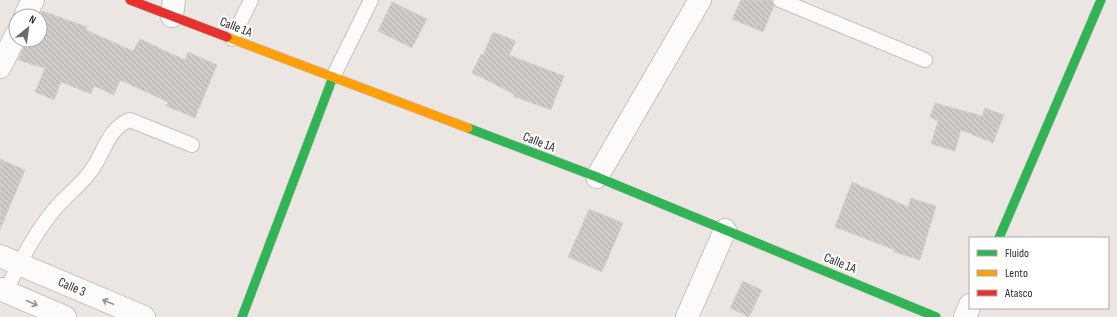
<svg xmlns="http://www.w3.org/2000/svg" width="1117" height="317" font-family="'Sofia Sans Condensed',sans-serif">
	<defs>
		<pattern id="building-back-hatch" width="6" height="6" patternUnits="userSpaceOnUse"><rect width="6" height="6" fill="#cfccc8"/><path d="M-1 5l2 2M0 0l6 6M5-1l2 2" fill="none" stroke="#b2afac"/></pattern>
	</defs>
	<rect width="100%" height="100%" fill="#ebe6e1"/>
	<g fill="url(#building-back-hatch)" stroke="#d6d2cd">
		<polygon points="741,0 772,0 774,6 763,32 732,19"/>
		<polygon points="392,2 427,19 412,48 378,31"/>
		<polygon points="42,11 87,27 86,30 133,51 140,39 185,60 188,52 217,65 195,118 166,106 168,102 120,80 114,95 94,86 91,94 61,82 54,100 35,92 45,68 18,60 27,40 40,40 39,16"/>
		<polygon points="493,32 516,41 509,55 564,76 551,110 513,96 514,94 472,73 481,54 483,55"/>
		<polygon points="935,103 982,116 985,108 1004,115 993,143 961,130 955,151 931,144 938,121 930,117"/>
		<polygon points="0,159 25,170 0,230"/>
		<polygon points="852,182 908,207 911,198 936,206 920,260 894,252 895,250 835,227"/>
		<polygon points="589,209 623,223 602,272 568,257"/>
		<polygon points="743,281 762,290 749,317 730,308"/>
	</g>
	<g fill="none" stroke-linecap="round" stroke-linejoin="round">
		<g stroke="#c4c2c3" stroke-width="16">
			<g id="lane">
				<polyline points="780,0 925,60"/>
				<polyline points="232,39 251,0"/>
				<polyline points="333,77 371,0"/>
				<path d="M 6,291 C 19,263 34,234 54,210 C 65,196 80,186 90,172 C 104,155 107,128 130,120 L 192,145"/>
			</g>
		</g>
		<g stroke="#c4c2c3" stroke-width="24">
			<g id="street">
				<polyline points="25,16 33,0"/>
				<polyline points="172,16 174,0"/>
				<polyline points="0,67 16,35"/>
				<polyline points="597,177 700,0"/>
				<polyline points="0,256 144,317"/>
				<polyline points="0,289 65,317"/>
				<polyline points="687,317 725,230"/>
				<polyline points="965,317 970,305"/>
			</g>
		</g>
		<g stroke="#c4c2c3" stroke-width="10">
			<g id="fast">
				<polyline points="468,128 597,177 936,317"/>
				<polyline points="999,238 1101,0"/>
				<polyline points="242,317 333,77"/>
			</g>
		</g>
		<g stroke="#c4c2c3" stroke-width="10">
			<polyline id="slow" points="227,37 468,128"/>
		</g>
		<g stroke="#c4c2c3" stroke-width="10">
			<polyline id="jam" points="130,0 227,37"/>
		</g>
		<use href="#lane" stroke="#fcfbfa" stroke-width="14"/>
		<use href="#street" stroke="#fcfbfa" stroke-width="22"/>
		<use href="#fast" stroke="#30b455" stroke-width="9"/>
		<use href="#slow" stroke="#ff9f0a" stroke-width="9"/>
		<use href="#jam" stroke="#e5322d" stroke-width="9"/>
	</g>
	<defs><path id="oneway-shaft" d="M-6 0H5M1.5-3L5.5 0L1.5 3" fill="none" stroke-width="1.6" stroke-linecap="round" stroke-linejoin="round"/></defs>
	<g stroke="#949493">
		<use href="#oneway-shaft" transform="translate(108 302) rotate(-157)"/>
		<use href="#oneway-shaft" transform="translate(32 303) rotate(24)"/>
	</g>
	<g text-anchor="middle" dominant-baseline="central" stroke-width="4" stroke-linejoin="round" paint-order="stroke">
		<g font-size="13" fill="#2c2c2c" stroke="#fff">
			<text transform="translate(236 27) rotate(21)">Calle 1A</text>
			<text transform="translate(539 142) rotate(21)">Calle 1A</text>
			<text transform="translate(840 263) rotate(22)">Calle 1A</text>
			<text transform="translate(72 287) rotate(23)">Calle 3</text>
		</g>
	</g>
	<rect x="969" y="237" width="140" height="72" fill="#ffffff" stroke="#ababab"/>
	<rect x="977" y="250" width="20" height="6" fill="#30b455" stroke="#ababab"/>
	<text x="1005" y="257" font-size="12" fill="#2c2c2c">Fluido</text>
	<rect x="977" y="270" width="20" height="6" fill="#ff9f0a" stroke="#ababab"/>
	<text x="1005" y="277" font-size="12" fill="#2c2c2c">Lento</text>
	<rect x="977" y="290" width="20" height="6" fill="#e5322d" stroke="#ababab"/>
	<text x="1005" y="297" font-size="12" fill="#2c2c2c">Atasco</text>
	<g transform="translate(28 28) rotate(29)"><circle r="19" fill="#ffffff" stroke="#ababab"/>
	<path d="M0-3L7 15L0 10L-7 15Z" fill="#6f6d6b"/>
	<text y="-6" font-size="11" font-weight="bold" text-anchor="middle" fill="#2c2c2c">N</text>
	</g>
</svg>
